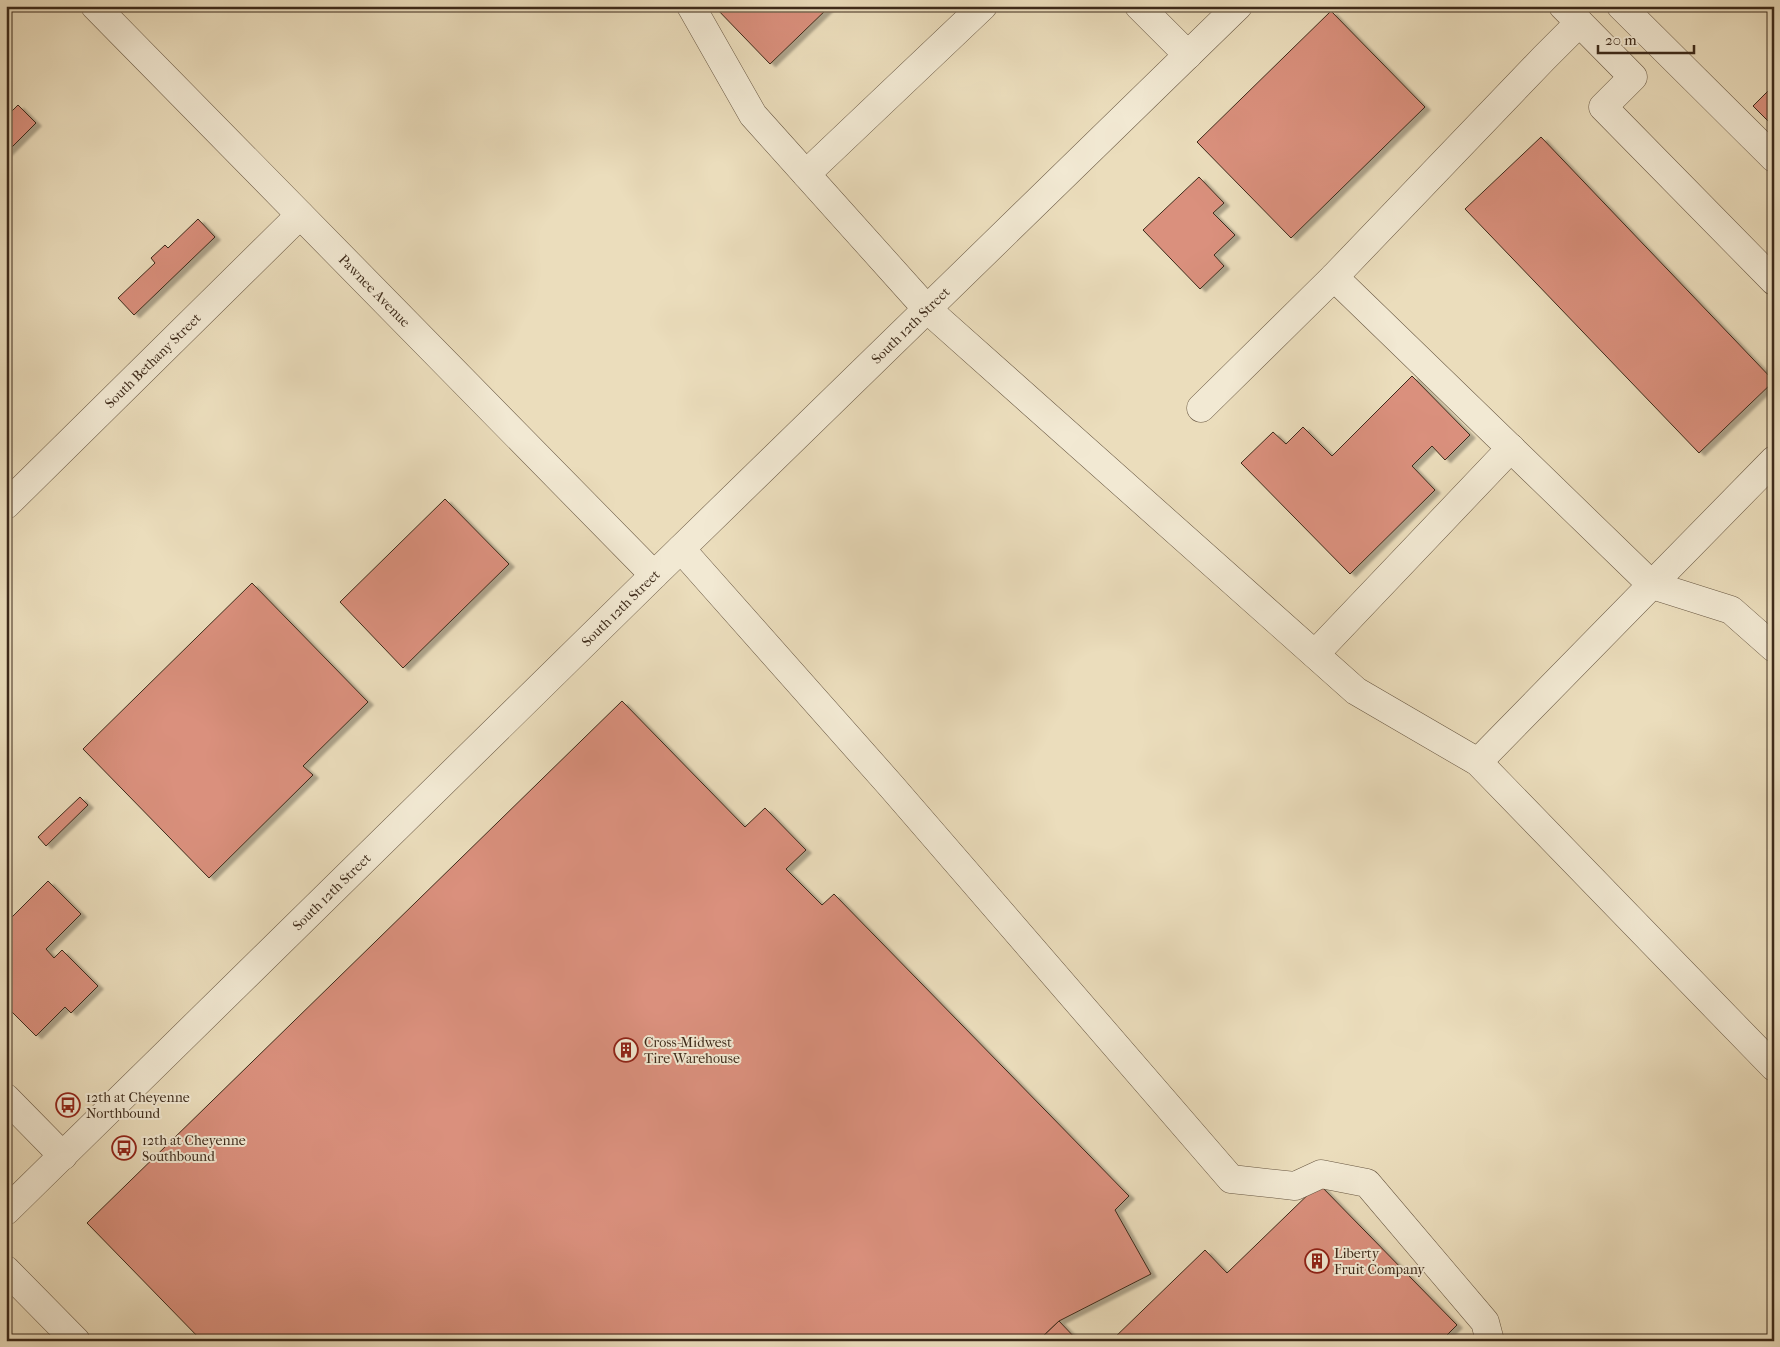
<svg xmlns="http://www.w3.org/2000/svg" width="1780" height="1347" font-family="'IM FELL French Canon',serif">
	<defs>
		<filter id="shadow"><feDropShadow dx="5.5" dy="3" stdDeviation="1" flood-color="#0004"/></filter>
	</defs>
	<rect width="100%" height="100%" fill="#ebddbc"/>
	<filter id="stains"><feTurbulence type="fractalNoise" baseFrequency=".004" numOctaves="4"/><feColorMatrix values="0 0 0 0 .2 0 0 0 0 .09 0 0 0 0 .02 0 0 0 .5 -.17"/></filter>
	<radialGradient id="worn" r=".72"><stop offset=".6" stop-color="#630" stop-opacity="0"/><stop offset="1" stop-color="#630" stop-opacity=".3"/></radialGradient>
	<g fill="#da907d" stroke="#3d2a1a" filter="url(#shadow)">
		<polygon points="714,6 830,6 770,64"/>
		<polygon points="1331,11 1425,107 1291,238 1197,142"/>
		<polygon points="1774,85 1774,127 1753,106"/>
		<polygon points="18,105 36,123 6,153 6,117"/>
		<polygon points="1541,137 1774,381 1699,453 1465,209"/>
		<polygon points="1199,177 1224,203 1213,213 1235,235 1214,255 1224,266 1200,289 1143,230"/>
		<polygon points="198,219 215,237 134,315 118,298 155,263 151,258 165,245 168,248"/>
		<polygon points="1412,376 1470,435 1445,460 1432,446 1412,466 1435,490 1350,574 1241,463 1273,432 1286,444 1303,427 1332,456"/>
		<polygon points="445,499 509,564 403,668 340,602"/>
		<polygon points="252,583 368,702 303,766 313,775 209,878 83,749"/>
		<polygon points="622,701 745,827 765,808 806,850 786,869 822,905 834,894 1129,1196 1115,1210 1151,1274 1059,1321 1038,1341 202,1341 87,1223"/>
		<polygon points="80,797 88,805 46,846 38,837"/>
		<polygon points="48,881 81,914 46,949 54,958 62,950 98,986 71,1013 65,1007 36,1036 6,1006 6,923"/>
		<polygon points="1319,1184 1457,1325 1441,1341 1111,1341 1205,1250 1227,1273"/>
		<polygon points="1059,1321 1078,1341 1038,1341"/>
	</g>
	<g fill="none" stroke-linecap="round" stroke-linejoin="round">
		<g stroke="#685742" stroke-width="29">
			<g id="minor">
				<path id="s1" d="M 95,6 L 654,575"/>
				<polyline points="691,6 753,115 927,309 1356,691 1478,762 1774,1067"/>
				<polyline points="1139,6 1188,55"/>
				<polyline points="1563,6 1633,77 1603,107 1774,281"/>
				<polyline points="1621,6 1774,158"/>
				<polyline points="1579,23 1544,58 1334,277 1652,585 1731,610 1774,648"/>
				<polyline points="806,174 983,6"/>
				<polyline points="1201,408 1334,277"/>
				<path id="s2" d="M 6,505 L 300,215"/>
				<polyline points="681,549 892,787 1231,1179 1295,1186 1321,1174 1367,1183 1485,1322 1490,1341"/>
				<polyline points="1315,654 1511,448"/>
				<polyline points="1478,762 1774,460"/>
				<polyline points="6,1098 63,1156"/>
				<path id="s3" d="M 6,1211 L 654,575 L 1238,6"/>
				<polyline points="6,1270 76,1341"/>
			</g>
		</g>
		<use href="#minor" stroke="#f2e9d3" stroke-width="28"/>
	</g>
	<defs>
		<g id="building-ring" transform="scale(1.25)"><circle r="9.5" fill="#f2e9d3" stroke="#8f2418" stroke-width="1.5"/><path d="M-4-6H4V6H1V3H-1V6H-4ZM-2.5-4.3h1.7v1.8h-1.7ZM.8-4.3h1.7v1.8H.8ZM-2.5-1h1.7V.8h-1.7ZM.8-1h1.7V.8H.8Z" fill="#8f2418"/></g>
		<g id="bus-ring" transform="scale(1.25)"><circle r="9.5" fill="#f2e9d3" stroke="#8f2418" stroke-width="1.5"/><path d="M-5-6H5V4H4V6H2V4H-2V6H-4V4H-5ZM-3.5-4V0h7V-4ZM-3.5 1.2v1.5H-2V1.2ZM2 1.2v1.5H3.5V1.2Z" fill="#8f2418"/></g>
	</defs>
	<g fill-rule="evenodd">
		<use href="#building-ring" x="626" y="1050"/>
		<use href="#bus-ring" x="68" y="1105"/>
		<use href="#bus-ring" x="124" y="1148"/>
		<use href="#building-ring" x="1317" y="1261"/>
	</g>
	<g text-anchor="middle" dominant-baseline="central" stroke-width="4" stroke-linejoin="round" paint-order="stroke">
		<g font-size="14" fill="#3d2a1a" stroke="#f2e9d3">
			<text stroke="none"><textPath href="#s1" startOffset="399">Pawnee Avenue</textPath></text>
			<text stroke="none"><textPath href="#s3" startOffset="1266">South 12th Street</textPath></text>
			<text stroke="none"><textPath href="#s2" startOffset="206">South Bethany Street</textPath></text>
			<text stroke="none"><textPath href="#s3" startOffset="861">South 12th Street</textPath></text>
			<text stroke="none"><textPath href="#s3" startOffset="456">South 12th Street</textPath></text>
		</g>
		<g font-size="14" fill="#3d2a1a" stroke="#f2e9d3" text-anchor="start">
			<text x="644" y="1042">Cross-Midwest<tspan x="644" dy="16">Tire Warehouse</tspan></text>
			<text x="86" y="1097">12th at Cheyenne<tspan x="86" dy="16">Northbound</tspan></text>
			<text x="142" y="1140">12th at Cheyenne<tspan x="142" dy="16">Southbound</tspan></text>
			<text x="1334" y="1253">Liberty<tspan x="1334" dy="16">Fruit Company</tspan></text>
		</g>
	</g>
	<rect width="1780" height="1347" fill="none" stroke="#ebddbc" stroke-width="25"/>
	<rect x="8" y="8" width="1765" height="1332" fill="none" stroke="#3d2a1a" stroke-width="2.5"/>
	<rect x="12" y="12" width="1755" height="1322" fill="none" stroke="#3d2a1a"/>
	<path d="M1598 45v8h96v-8" fill="none" stroke="#3d2a1a" stroke-width="2.5"/>
	<text x="1605" y="45" font-size="15" fill="#3d2a1a" stroke="#f2e9d3" stroke-width="4" paint-order="stroke">20 m</text>
	<rect width="100%" height="100%" filter="url(#stains)"/>
	<rect width="100%" height="100%" fill="url(#worn)"/>
</svg>
